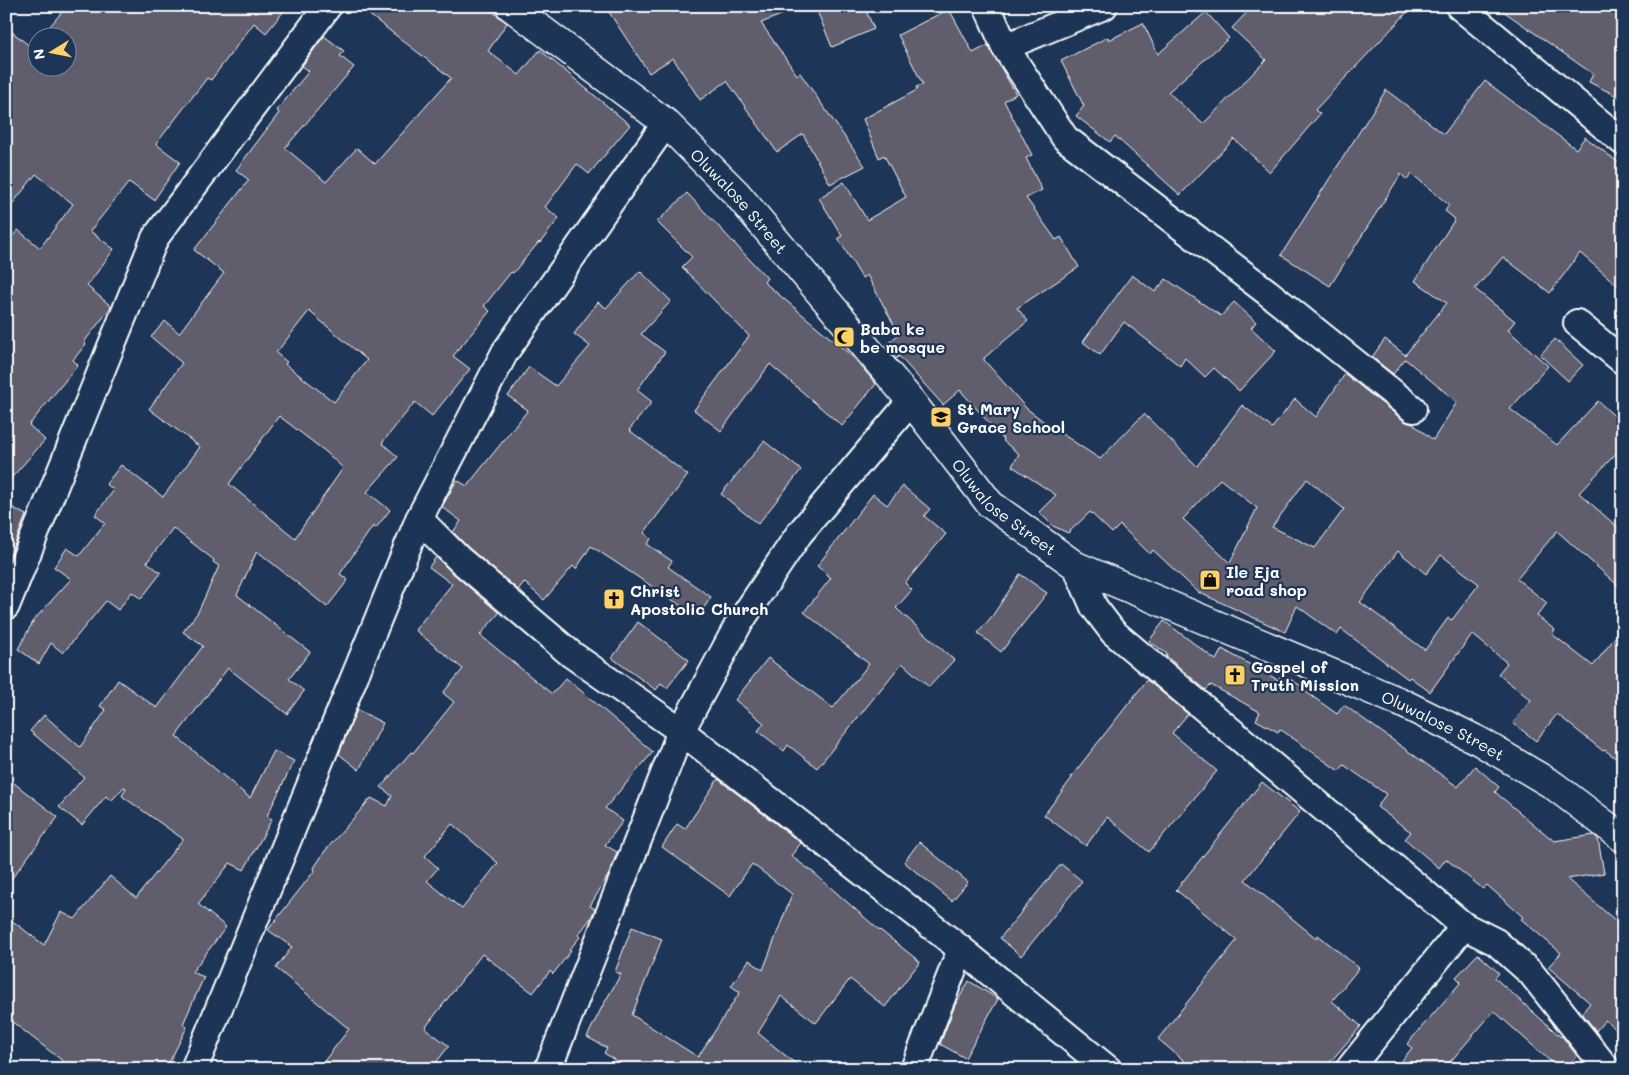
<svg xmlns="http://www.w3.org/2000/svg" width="1629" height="1075" font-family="Mali,sans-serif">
	<rect width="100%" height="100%" fill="#1d3557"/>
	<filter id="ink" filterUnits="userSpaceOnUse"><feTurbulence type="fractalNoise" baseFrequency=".02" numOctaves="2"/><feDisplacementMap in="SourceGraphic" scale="10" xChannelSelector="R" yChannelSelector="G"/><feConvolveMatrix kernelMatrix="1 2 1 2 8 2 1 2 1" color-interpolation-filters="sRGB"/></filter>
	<g filter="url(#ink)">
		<g fill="#605d6c" stroke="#fff" fill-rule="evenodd">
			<polygon points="67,6 288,6 266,33 254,23 211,80 207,78 156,144 180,162 154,200 129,182 90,231 114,249 87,286 111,306 109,310 84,342 86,344 73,360 78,365 29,425 45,440 6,484 6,244 18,230 40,248 73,204 36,174 6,212 6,27 32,48 38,41 38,68 68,68 68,38 40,38"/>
			<path d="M 358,6 L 485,6 L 507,23 L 488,51 L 519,75 L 540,50 L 630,125 L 589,174 L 577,164 L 545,207 L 559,218 L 540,243 L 539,242 L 513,273 L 511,272 L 484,306 L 490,311 L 453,356 L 470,369 L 432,416 L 415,402 L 382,443 L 398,457 L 367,492 L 390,510 L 376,528 L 373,526 L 340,574 L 348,580 L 327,607 L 257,551 L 237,595 L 310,652 L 289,679 L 304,691 L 287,714 L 228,668 L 176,736 L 250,798 L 274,751 L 294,761 L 267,816 L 272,819 L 244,870 L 230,863 L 198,904 L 226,927 L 192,972 L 204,977 L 183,1024 L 187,1027 L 166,1069 L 73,1069 L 6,1017 L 6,916 L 44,945 L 61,912 L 75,919 L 110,876 L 136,898 L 183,839 L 122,796 L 126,788 L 124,787 L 111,801 L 106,796 L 82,825 L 59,807 L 84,777 L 30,731 L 44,715 L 80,747 L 106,710 L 100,706 L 118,680 L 157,708 L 203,646 L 183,632 L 198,612 L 219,566 L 213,562 L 214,560 L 173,528 L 147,562 L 161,573 L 141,599 L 132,592 L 118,610 L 106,601 L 63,653 L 51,643 L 39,664 L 18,649 L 34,620 L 71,579 L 54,567 L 67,548 L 79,556 L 105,523 L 95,515 L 114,490 L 106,484 L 121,465 L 163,497 L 200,447 L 149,409 L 182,363 L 151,337 L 165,321 L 179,333 L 224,273 L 194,250 L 249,180 L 236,170 L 279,113 L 277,110 L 309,71 L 302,66 L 324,36 L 344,51 L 340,56 L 354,67 L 285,148 L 326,182 L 357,148 L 375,164 L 451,78 ZM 309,311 L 367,360 L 334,402 L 285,364 L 287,362 L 276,353 ZM 279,416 L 326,452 L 343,468 L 295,538 L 229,484 Z"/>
			<polygon points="605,6 800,6 801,7 761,23 797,75 800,73 865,166 830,184 803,134 777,152 727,81 700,100 673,58 649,73"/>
			<polygon points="815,6 864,6 874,29 832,47"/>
			<polygon points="1253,6 1413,6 1315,110 1320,114 1270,172 1234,139 1180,195 1115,136 1110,142 1076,116 1084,106 1061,61 1108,37 1109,40 1143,23 1158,54 1206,12 1229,38 1168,92 1203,124 1266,60 1232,28"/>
			<polygon points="1496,6 1623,6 1623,99 1589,82 1593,74"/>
			<path d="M 949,9 L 973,53 L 988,45 L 1016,94 L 1004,101 L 1032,155 L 1026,158 L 1042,190 L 1026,198 L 1056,240 L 1061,237 L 1079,267 L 1017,308 L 1028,321 L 984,358 L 984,360 L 1026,408 L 1047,424 L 1100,459 L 1144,414 L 1197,466 L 1242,405 L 1272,428 L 1295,399 L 1316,417 L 1345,374 L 1404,421 L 1413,424 L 1433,440 L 1457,402 L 1405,359 L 1393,374 L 1372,357 L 1385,339 L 1405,355 L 1447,303 L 1415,281 L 1455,219 L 1445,211 L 1449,205 L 1412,174 L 1407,180 L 1401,174 L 1330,286 L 1281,255 L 1386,90 L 1444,134 L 1485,81 L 1576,149 L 1585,137 L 1623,166 L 1623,290 L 1580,253 L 1550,293 L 1503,257 L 1475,289 L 1515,321 L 1508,330 L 1548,366 L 1510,409 L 1557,445 L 1598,401 L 1623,424 L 1623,446 L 1579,493 L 1623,532 L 1623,590 L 1557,531 L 1517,579 L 1547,603 L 1537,616 L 1555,630 L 1552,634 L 1593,666 L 1623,627 L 1623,764 L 1605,750 L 1603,751 L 1557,714 L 1536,741 L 1513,723 L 1531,700 L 1498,674 L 1507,663 L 1472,634 L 1430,692 L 1410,677 L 1408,679 L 1341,629 L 1337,635 L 1297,606 L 1285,632 L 1198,592 L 1153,550 L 1150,554 L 1120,525 L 1112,533 L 1090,512 L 1068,533 L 1053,526 L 1039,512 L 1056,495 L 1012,466 L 1019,454 L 1003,441 L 1004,440 L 960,390 L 943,405 L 899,356 L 896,359 L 885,346 L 899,334 L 867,275 L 862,278 L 838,238 L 842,236 L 819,198 L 844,182 L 867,220 L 906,197 L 884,155 L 879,158 L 863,119 L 917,90 L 916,87 L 923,85 L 898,35 ZM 1220,479 L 1257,508 L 1230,563 L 1183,519 ZM 1307,479 L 1344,509 L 1315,548 L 1272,527 ZM 1398,551 L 1426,574 L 1441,555 L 1479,584 L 1452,620 L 1448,618 L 1425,650 L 1360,602 Z"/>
			<polygon points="687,193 767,278 764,282 854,358 876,384 842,426 770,364 721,431 694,410 749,336 682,267 692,257 657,222"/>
			<polygon points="640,271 671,301 641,334 665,352 637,390 652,402 629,430 688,475 644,533 651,539 647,544 672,561 668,567 711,597 698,617 591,546 576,569 573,566 544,600 524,582 518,590 469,548 453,532 461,521 442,507 457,480 467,486 528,410 508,396 529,367 556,386 590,346 574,334 598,302 606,308"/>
			<polygon points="1132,275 1155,292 1166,279 1221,316 1234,302 1256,322 1251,328 1276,351 1239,391 1214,368 1205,377 1185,358 1180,366 1124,322 1100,355 1083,342"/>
			<polygon points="1555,339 1583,365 1568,381 1540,355"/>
			<polygon points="764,441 801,470 758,524 721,494"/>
			<polygon points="903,486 930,509 924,516 946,534 905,583 912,590 896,608 954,660 929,687 902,663 817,768 788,745 784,751 758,731 764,723 735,700 768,658 833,708 869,664 804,612 831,578 817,566 873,494 887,505"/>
			<polygon points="6,504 26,515 12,551 6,561"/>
			<path d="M 436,557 L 449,570 L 499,613 L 480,635 L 552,694 L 566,678 L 653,752 L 605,808 L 623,821 L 605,845 L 617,852 L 609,874 L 590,906 L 595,909 L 591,918 L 578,935 L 580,937 L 569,950 L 571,951 L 553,974 L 550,971 L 533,993 L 482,954 L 425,1028 L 449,1046 L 431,1069 L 318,1069 L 349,1029 L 276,968 L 292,947 L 268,930 L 315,870 L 314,868 L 325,851 L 371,798 L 387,806 L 392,796 L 381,787 L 411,752 L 413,753 L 454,702 L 443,693 L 463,669 L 415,630 L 452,584 L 429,567 ZM 452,824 L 498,863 L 462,909 L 427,881 L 438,868 L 425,856 Z"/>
			<polygon points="1020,574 1047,593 1001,652 978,633 993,615"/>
			<polygon points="1164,621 1216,660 1222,649 1278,680 1282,674 1303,687 1302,689 1337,714 1344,705 1458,787 1475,766 1499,787 1495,792 1554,841 1594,835 1598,839 1604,873 1567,879 1623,927 1623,1035 1605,1020 1596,1031 1582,1013 1590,1003 1548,967 1561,953 1521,919 1523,917 1487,885 1483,889 1446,859 1439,868 1405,839 1411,832 1377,807 1386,794 1344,765 1339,771 1280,729 1278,732 1256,720 1260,712 1211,685 1206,690 1166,656 1167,654 1149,641"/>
			<polygon points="638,622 689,660 667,688 661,683 656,690 612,658"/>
			<polygon points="1147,680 1188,714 1172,733 1217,771 1149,852 1107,817 1086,846 1044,815 1072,778 1071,777"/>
			<polygon points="357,710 383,723 359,770 339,754"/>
			<polygon points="6,777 58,817 6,886"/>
			<polygon points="718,779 801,843 791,856 814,873 880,931 880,930 920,962 885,1007 850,979 816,1023 781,996 758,1033 802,1069 628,1069 604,1053 607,1048 587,1037 602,1007 621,974 615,972 632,927 662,939 632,1015 698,1057 740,992 731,986 749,960 763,970 792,894 752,864 730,896 662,847 677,824 685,829"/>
			<polygon points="1262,782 1300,812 1245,880 1316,938 1318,935 1359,968 1332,1001 1361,1026 1324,1069 1194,1069 1158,1039 1237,940 1176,890"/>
			<polygon points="919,842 968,882 952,901 904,862"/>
			<polygon points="1061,864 1082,881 1021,956 1000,938"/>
			<polygon points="1478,954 1499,973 1495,978 1561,1037 1562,1036 1577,1056 1565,1069 1559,1069 1494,1011 1444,1069 1395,1069 1412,1048 1407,1044 1461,982 1456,977"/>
			<polygon points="969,981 998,999 965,1058 940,1044 955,1005"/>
		</g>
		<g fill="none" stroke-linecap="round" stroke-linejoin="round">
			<g stroke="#fff" stroke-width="30">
				<g id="minor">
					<polyline points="987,6 1005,47 1065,138 1267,292 1413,409"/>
					<polyline points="1459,6 1623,142"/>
					<polyline points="1005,47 1104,6"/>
					<polyline points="1577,323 1623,361"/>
					<polyline points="419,519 459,559 571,654 681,731 961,949 1108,1069"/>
					<polyline points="1076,566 1094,607 1113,632 1464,926 1496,942 1531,973 1607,1069"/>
					<polyline points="6,606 155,238 328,6"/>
					<polyline points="194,1069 419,519 505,352 666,123"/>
					<polyline points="548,1069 681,731 738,625 799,534 911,401"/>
					<polyline points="914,1069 961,949"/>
					<polyline points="1349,1069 1464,926"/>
				</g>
			</g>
			<g stroke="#fff" stroke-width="31">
				<g id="tertiary">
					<path id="s1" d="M 510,6 L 666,123 L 737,194 L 911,401 L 990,504 L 1076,566 L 1400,702 L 1479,741 L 1553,785 L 1623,838"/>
				</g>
			</g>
			<use href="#minor" stroke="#1d3557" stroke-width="26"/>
			<use href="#tertiary" stroke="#1d3557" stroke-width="28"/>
		</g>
	</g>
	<defs>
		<g id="mosque-square" transform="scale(1.125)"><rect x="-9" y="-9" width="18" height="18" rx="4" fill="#ffd166" stroke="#1d3557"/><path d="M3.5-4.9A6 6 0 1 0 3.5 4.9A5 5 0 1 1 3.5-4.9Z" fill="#111"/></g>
		<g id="school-square" transform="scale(1.125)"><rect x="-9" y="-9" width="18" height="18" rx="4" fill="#ffd166" stroke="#1d3557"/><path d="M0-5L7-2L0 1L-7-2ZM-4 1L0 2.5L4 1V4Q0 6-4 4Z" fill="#111"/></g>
		<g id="shop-square" transform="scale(1.125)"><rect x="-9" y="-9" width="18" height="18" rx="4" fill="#ffd166" stroke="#1d3557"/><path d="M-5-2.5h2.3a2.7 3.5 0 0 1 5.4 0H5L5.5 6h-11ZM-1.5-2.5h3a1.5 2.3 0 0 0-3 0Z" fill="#111"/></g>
		<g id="church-square" transform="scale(1.125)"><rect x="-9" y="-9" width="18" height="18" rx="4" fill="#ffd166" stroke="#1d3557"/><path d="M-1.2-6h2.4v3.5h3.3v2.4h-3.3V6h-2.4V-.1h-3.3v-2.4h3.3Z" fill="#111"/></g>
	</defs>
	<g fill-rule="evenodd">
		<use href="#mosque-square" x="844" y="337"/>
		<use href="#school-square" x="941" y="417"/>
		<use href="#shop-square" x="1210" y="580"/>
		<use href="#church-square" x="614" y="599"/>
		<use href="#church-square" x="1235" y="675"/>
	</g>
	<g text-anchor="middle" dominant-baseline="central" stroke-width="4.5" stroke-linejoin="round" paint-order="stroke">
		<g font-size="16" fill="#fff" stroke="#1d3557">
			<text stroke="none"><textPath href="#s1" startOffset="302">Oluwalose Street</textPath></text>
			<text stroke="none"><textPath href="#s1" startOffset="708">Oluwalose Street</textPath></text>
			<text stroke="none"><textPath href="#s1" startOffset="1202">Oluwalose Street</textPath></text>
		</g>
		<g font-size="16" font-weight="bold" fill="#fff" stroke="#1d3557" text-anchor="start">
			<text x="860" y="328">Baba ke<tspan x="860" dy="18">be mosque</tspan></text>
			<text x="957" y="408">St Mary<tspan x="957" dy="18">Grace School</tspan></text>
			<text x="1226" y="571">Ile Eja<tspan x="1226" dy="18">road shop</tspan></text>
			<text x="630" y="590">Christ<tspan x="630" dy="18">Apostolic Church</tspan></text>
			<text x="1251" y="666">Gospel of<tspan x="1251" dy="18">Truth Mission</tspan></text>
		</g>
	</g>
	<rect width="1629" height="1075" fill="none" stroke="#1d3557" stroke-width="25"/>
	<rect x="12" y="12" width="1604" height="1050" fill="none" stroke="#fff" stroke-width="2" filter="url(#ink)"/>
	<g transform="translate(52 52) rotate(260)"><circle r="24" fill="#1d3557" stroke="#77869a"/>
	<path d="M0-4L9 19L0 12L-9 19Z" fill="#ffd166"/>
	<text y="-8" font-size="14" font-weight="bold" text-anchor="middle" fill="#ffffff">N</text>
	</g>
</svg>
